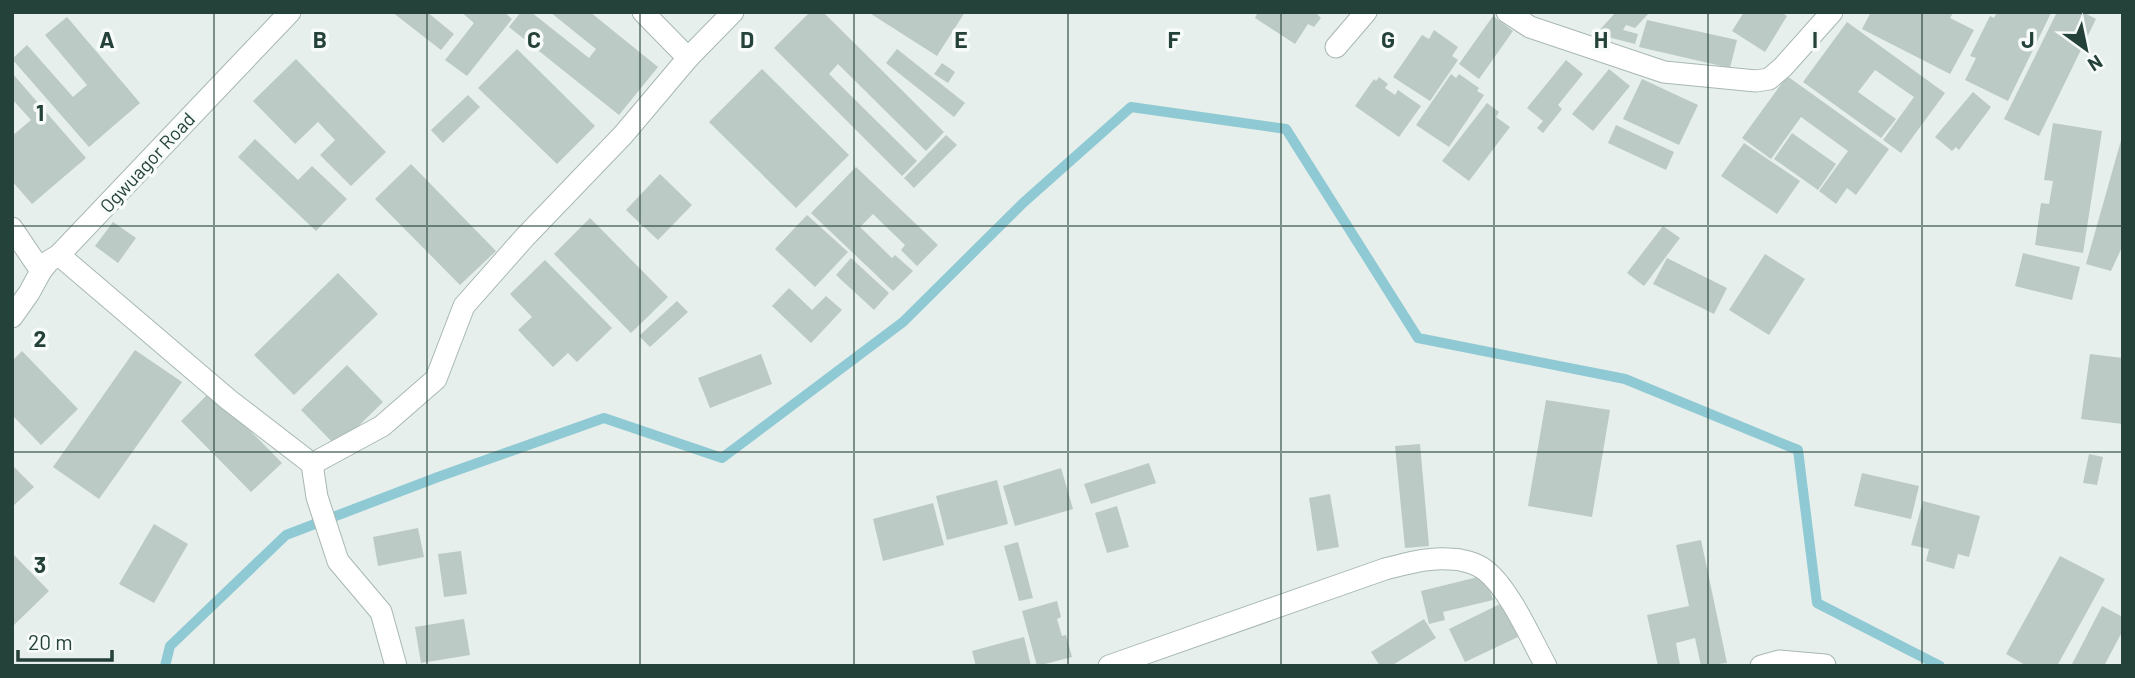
<svg xmlns="http://www.w3.org/2000/svg" width="2135" height="678" font-family="Barlow,sans-serif">
	<rect width="100%" height="100%" fill="#e6efeb"/>
	<g fill="none" stroke-linecap="round" stroke-linejoin="round">
		<polyline stroke="#8ec9d4" stroke-width="10" points="165,666 170,646 286,535 438,477 604,418 722,458 903,322 1023,203 1131,107 1286,129 1418,338 1625,379 1798,450 1817,603 1940,666"/>
	</g>
	<g fill="#bbcac4">
		<polygon points="392,12 427,12 454,34 441,50"/>
		<polygon points="461,12 504,12 512,19 467,76 445,60 474,23"/>
		<polygon points="521,12 531,12 589,58 596,49 550,12 590,12 658,67 619,115 509,27"/>
		<polygon points="810,12 823,12 944,132 926,151 838,64 829,74 917,161 902,176 774,48"/>
		<polygon points="868,12 965,12 937,56"/>
		<polygon points="1258,12 1315,12 1321,18 1314,27 1308,24 1295,44 1255,18"/>
		<polygon points="1616,12 1650,12 1635,28 1626,25 1623,30 1638,34 1635,44 1596,34"/>
		<polygon points="1744,12 1781,12 1787,16 1765,52 1732,31"/>
		<polygon points="1871,12 1951,12 1953,13 1950,18 1974,30 1950,74 1862,29"/>
		<polygon points="1997,12 2051,13 2008,101 1965,80 1976,58 1970,56 1990,16 1994,18"/>
		<polygon points="2057,12 2083,12 2096,19 2039,136 2004,119"/>
		<polygon points="1493,16 1513,31 1479,79 1459,64"/>
		<polygon points="67,17 140,103 89,147 12,59 27,45 73,97 87,85 45,35"/>
		<polygon points="1647,20 1737,40 1730,68 1639,47"/>
		<polygon points="1847,22 1945,93 1901,153 1883,140 1914,97 1875,70 1858,92 1896,119 1881,138 1803,82"/>
		<polygon points="1434,30 1458,47 1452,56 1458,60 1430,101 1393,77 1422,35 1429,39"/>
		<polygon points="517,49 595,126 557,164 478,88"/>
		<polygon points="897,49 965,103 954,117 886,63"/>
		<polygon points="296,59 386,152 351,186 320,155 335,140 318,122 295,144 253,101"/>
		<polygon points="1566,60 1583,74 1558,105 1562,109 1543,133 1537,128 1543,121 1527,108"/>
		<polygon points="942,63 955,72 948,83 934,74"/>
		<polygon points="762,69 849,155 796,208 709,122"/>
		<polygon points="1609,69 1630,86 1593,131 1572,114"/>
		<polygon points="12,73 86,158 32,204 12,181 12,136 31,120 12,99"/>
		<polygon points="1451,74 1456,78 1459,74 1479,88 1477,91 1484,95 1449,147 1416,125"/>
		<polygon points="1787,76 1889,149 1856,195 1847,188 1836,204 1819,191 1848,151 1801,117 1771,159 1742,138"/>
		<polygon points="1379,77 1388,84 1385,88 1395,95 1398,90 1421,106 1399,137 1355,106 1374,79 1376,81"/>
		<polygon points="1642,79 1698,105 1679,145 1623,119"/>
		<polygon points="1973,92 1991,107 1959,150 1956,147 1952,151 1935,137"/>
		<polygon points="468,95 480,107 443,143 431,130"/>
		<polygon points="1487,103 1499,112 1496,117 1510,127 1469,181 1442,161"/>
		<polygon points="2053,123 2102,131 2083,253 2035,245 2041,203 2049,204 2053,181 2044,180"/>
		<polygon points="1616,125 1674,152 1666,170 1608,143"/>
		<polygon points="1792,133 1836,164 1818,190 1774,159"/>
		<polygon points="946,135 957,145 914,188 904,178"/>
		<polygon points="2122,137 2123,245 2111,271 2086,264"/>
		<polygon points="255,139 298,180 312,166 347,199 316,231 238,157"/>
		<polygon points="1744,143 1800,181 1777,214 1721,176"/>
		<polygon points="411,164 496,251 460,285 375,199"/>
		<polygon points="856,167 938,245 917,266 901,250 905,245 873,214 860,227 892,258 895,255 913,271 893,291 811,213"/>
		<polygon points="660,174 692,205 658,240 626,210"/>
		<polygon points="807,215 848,252 815,287 775,249"/>
		<polygon points="590,218 668,297 631,333 554,254"/>
		<polygon points="113,222 136,238 118,263 95,246"/>
		<polygon points="1663,226 1680,238 1644,286 1627,273"/>
		<polygon points="2023,253 2080,267 2072,300 2015,286"/>
		<polygon points="1765,254 1805,279 1769,335 1729,310"/>
		<polygon points="851,258 889,293 874,310 836,275"/>
		<polygon points="1667,258 1727,288 1714,314 1653,284"/>
		<polygon points="545,260 612,328 577,362 568,353 553,367 518,330 532,317 510,294"/>
		<polygon points="338,273 378,314 294,395 254,355"/>
		<polygon points="789,288 812,310 826,296 842,310 811,343 772,306"/>
		<polygon points="677,301 688,312 650,347 639,336"/>
		<polygon points="135,350 182,382 99,499 53,467"/>
		<polygon points="22,351 78,409 41,445 12,415 12,361"/>
		<polygon points="761,354 772,384 710,408 698,378"/>
		<polygon points="2090,354 2123,358 2123,424 2081,419"/>
		<polygon points="347,365 383,402 337,447 301,410"/>
		<polygon points="211,391 282,463 251,492 181,421"/>
		<polygon points="1546,400 1610,410 1592,517 1528,506"/>
		<polygon points="1420,444 1429,546 1405,548 1395,446"/>
		<polygon points="2089,454 2103,457 2097,485 2083,483"/>
		<polygon points="1149,463 1156,483 1091,504 1084,484"/>
		<polygon points="12,465 34,487 12,507"/>
		<polygon points="1061,468 1073,509 1015,526 1003,486"/>
		<polygon points="1862,473 1919,486 1911,519 1854,506"/>
		<polygon points="997,480 1008,524 947,540 936,496"/>
		<polygon points="1330,494 1339,547 1317,551 1309,498"/>
		<polygon points="1923,501 1980,516 1969,557 1958,554 1954,569 1926,561 1929,549 1911,545"/>
		<polygon points="933,503 944,545 883,561 873,519"/>
		<polygon points="1117,506 1129,547 1107,553 1095,513"/>
		<polygon points="154,524 188,544 154,603 119,584"/>
		<polygon points="418,528 424,557 378,566 373,537"/>
		<polygon points="1701,540 1727,663 1701,666 1695,638 1676,643 1680,665 1658,666 1647,615 1689,606 1676,545"/>
		<polygon points="1018,542 1033,598 1019,601 1004,546"/>
		<polygon points="461,551 467,594 444,597 438,554"/>
		<polygon points="12,553 49,591 14,625 12,623"/>
		<polygon points="2060,556 2105,579 2057,666 2027,666 2006,654"/>
		<polygon points="1486,575 1493,600 1443,612 1445,620 1429,624 1421,591"/>
		<polygon points="1057,601 1061,617 1057,619 1062,636 1066,635 1072,657 1037,666 1022,611"/>
		<polygon points="1502,603 1518,637 1465,662 1449,629"/>
		<polygon points="2102,606 2123,617 2123,630 2104,666 2071,666"/>
		<polygon points="464,619 470,655 421,663 415,627"/>
		<polygon points="1424,619 1436,638 1391,666 1380,666 1371,652"/>
		<polygon points="1024,637 1031,666 976,666 972,651"/>
	</g>
	<g fill="none" stroke-linecap="round" stroke-linejoin="round">
		<g stroke="#a8b8b2" stroke-width="23">
			<g id="minor">
				<polyline points="643,12 688,58 733,12"/>
				<polyline points="1507,12 1530,27 1664,72 1756,81 1769,79 1783,67 1832,12"/>
				<polyline points="1336,47 1366,12"/>
				<polyline points="12,228 41,271"/>
				<polyline points="59,255 229,400 312,464 317,497 338,561 381,612 396,666"/>
				<polyline points="312,464 382,426 436,379 464,306 525,237 623,135 688,58"/>
				<path d="M 1109,666 L 1385,569 C 1406,564 1428,557 1449,559 C 1461,559 1476,563 1485,570 C 1509,588 1531,639 1546,666"/>
				<polyline points="1761,666 1779,661 1825,665"/>
			</g>
		</g>
		<g stroke="#a8b8b2" stroke-width="23">
			<polyline id="tertiary" points="12,317 29,293 41,271 49,261 59,255 290,12"/>
		</g>
		<use href="#minor" stroke="#fff" stroke-width="21"/>
		<use href="#tertiary" stroke="#fff" stroke-width="21"/>
	</g>
	<path fill="none" stroke="#24423a" stroke-width="2" stroke-opacity="0.55" d="M 214,12 L 214,666M 427,12 L 427,666M 640,12 L 640,666M 854,12 L 854,666M 1068,12 L 1068,666M 1281,12 L 1281,666M 1494,12 L 1494,666M 1708,12 L 1708,666M 1922,12 L 1922,666M 12,226 L 2123,226M 12,452 L 2123,452"/>
	<g text-anchor="middle" dominant-baseline="central" stroke-width="7" stroke-linejoin="round" paint-order="stroke">
		<g font-size="19" fill="#24423a" stroke="#f7fbf9">
			<text transform="translate(147 162) rotate(-47)">Ogwuagor Road</text>
		</g>
	</g>
	<g font-size="23" text-anchor="middle" font-weight="bold" fill="#24423a" stroke="#f7fbf9" stroke-width="7" stroke-linejoin="round" paint-order="stroke">
		<text x="107" y="48">A</text>
		<text x="320" y="48">B</text>
		<text x="534" y="48">C</text>
		<text x="747" y="48">D</text>
		<text x="961" y="48">E</text>
		<text x="1174" y="48">F</text>
		<text x="1388" y="48">G</text>
		<text x="1601" y="48">H</text>
		<text x="1815" y="48">I</text>
		<text x="2028" y="48">J</text>
		<text x="40" y="121">1</text>
		<text x="40" y="347">2</text>
		<text x="40" y="573">3</text>
	</g>
	<rect width="2135" height="678" fill="none" stroke="#24423a" stroke-width="28"/>
	<g transform="translate(2086 49) rotate(147)" stroke="#f7fbf9" stroke-width="5" paint-order="stroke">
	<path d="M0-5L12 26L0 18L-12 26Z" fill="#24423a"/>
	<text y="-10" font-size="19" font-weight="bold" text-anchor="middle" fill="#24423a">N</text>
	</g>
	<path d="M18 650v10h94v-10" fill="none" stroke="#24423a" stroke-width="3.5"/>
	<text x="28" y="650" font-size="21" fill="#24423a" stroke="#f7fbf9" stroke-width="5" paint-order="stroke">20 m</text>
</svg>
